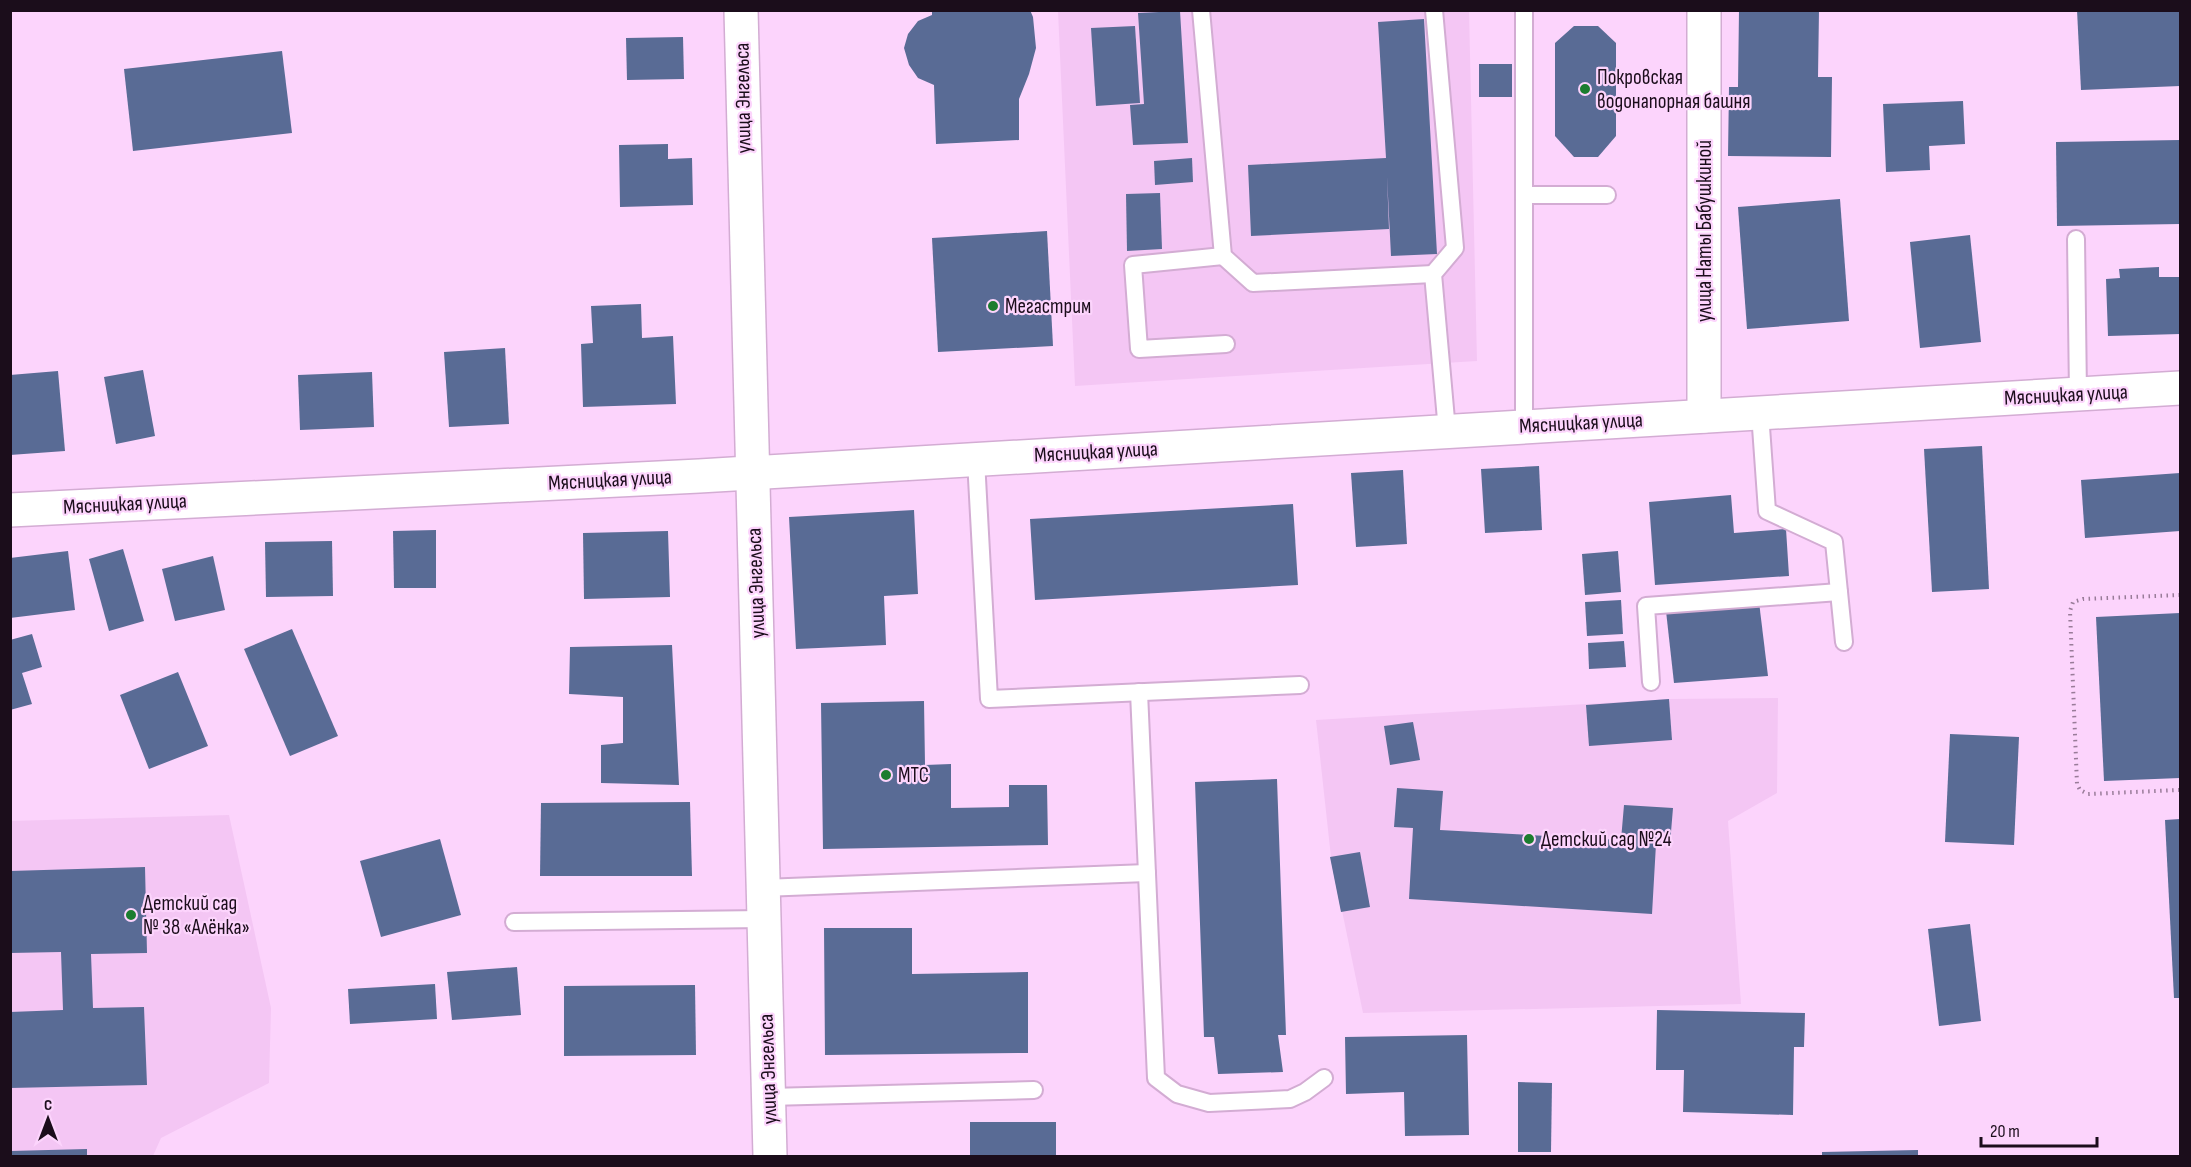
<svg xmlns="http://www.w3.org/2000/svg" width="2191" height="1167" font-family="'Sofia Sans Condensed',sans-serif">
	<rect width="100%" height="100%" fill="#fcd4fc"/>
	<g fill="#f4c6f4">
		<polygon points="1058,11 1469,11 1477,361 1075,386"/>
		<polygon points="1778,698 1777,793 1728,821 1741,1004 1363,1013 1331,857 1316,720 1669,699"/>
		<polygon points="229,815 271,1008 269,1083 161,1138 153,1156 11,1156 10,821"/>
	</g>
	<g fill="#596b95">
		<polygon points="932,10 1030,10 1033,17 1036,48 1029,74 1019,99 1019,140 936,144 934,85 918,78 909,65 904,48 908,34 918,21 932,15"/>
		<polygon points="1739,10 1819,10 1818,77 1832,77 1831,157 1728,156 1729,87 1738,87"/>
		<polygon points="2077,10 2180,10 2180,86 2081,90"/>
		<polygon points="1180,11 1188,143 1133,145 1130,105 1144,104 1138,13"/>
		<polygon points="1424,19 1437,254 1391,256 1387,176 1389,229 1251,236 1248,165 1386,158 1378,22"/>
		<polygon points="1135,26 1140,103 1096,106 1091,28"/>
		<polygon points="1574,26 1598,26 1616,43 1616,136 1598,157 1574,157 1555,136 1555,43"/>
		<polygon points="683,37 684,79 627,80 626,38"/>
		<polygon points="282,51 292,133 133,151 124,69"/>
		<rect x="1479" y="64" width="33" height="33"/>
		<polygon points="1963,101 1965,144 1929,146 1930,170 1886,172 1883,104"/>
		<polygon points="2180,140 2180,224 2057,226 2056,142"/>
		<polygon points="668,144 668,159 692,158 693,205 620,207 619,145"/>
		<polygon points="1192,158 1193,182 1155,185 1154,161"/>
		<polygon points="1160,193 1162,249 1127,251 1126,194"/>
		<polygon points="1840,199 1849,321 1747,329 1738,207"/>
		<polygon points="1047,231 1053,346 938,352 932,238"/>
		<polygon points="1970,235 1981,342 1920,348 1910,242"/>
		<polygon points="2159,267 2159,277 2180,277 2180,334 2108,336 2106,279 2120,278 2119,269"/>
		<polygon points="641,304 642,338 673,336 676,404 583,407 581,344 593,343 591,306"/>
		<polygon points="505,348 509,424 449,427 444,352"/>
		<polygon points="143,370 155,436 116,444 104,377"/>
		<polygon points="58,371 65,451 10,455 10,375"/>
		<polygon points="372,372 374,427 300,430 298,375"/>
		<polygon points="1982,446 1989,589 1932,592 1924,449"/>
		<polygon points="1539,466 1542,530 1485,533 1481,469"/>
		<polygon points="1403,470 1407,544 1356,547 1351,473"/>
		<polygon points="2180,473 2180,531 2085,538 2081,480"/>
		<polygon points="1731,495 1734,533 1786,529 1789,576 1655,585 1649,502"/>
		<polygon points="1293,504 1298,585 1035,600 1030,519"/>
		<polygon points="914,510 918,594 884,596 886,645 796,649 789,517"/>
		<polygon points="436,530 436,588 394,588 393,531"/>
		<polygon points="668,531 670,597 584,599 583,533"/>
		<polygon points="332,541 333,596 266,597 265,542"/>
		<polygon points="123,549 144,621 109,631 89,559"/>
		<polygon points="68,551 75,610 10,618 10,558"/>
		<polygon points="1618,551 1621,592 1585,595 1582,554"/>
		<polygon points="213,556 225,610 175,621 162,569"/>
		<polygon points="1621,600 1623,634 1587,636 1585,602"/>
		<polygon points="1759,602 1768,676 1674,683 1666,611"/>
		<polygon points="2180,613 2180,778 2104,781 2096,617"/>
		<polygon points="292,629 338,736 290,756 244,649"/>
		<polygon points="32,634 42,667 22,673 32,704 10,710 10,640"/>
		<polygon points="1624,641 1626,667 1589,669 1588,643"/>
		<polygon points="672,645 679,785 601,783 601,745 623,743 623,697 569,694 570,647"/>
		<polygon points="178,672 208,746 149,769 120,695"/>
		<polygon points="1669,699 1672,740 1589,746 1586,705"/>
		<polygon points="924,701 925,765 951,764 951,808 1009,807 1009,785 1047,785 1048,845 823,849 821,703"/>
		<polygon points="1413,722 1420,760 1390,765 1384,726"/>
		<polygon points="1950,734 2019,737 2014,845 1945,842"/>
		<polygon points="1277,779 1286,1035 1278,1035 1283,1072 1218,1074 1214,1037 1204,1037 1195,782"/>
		<polygon points="1397,788 1443,791 1440,830 1621,840 1624,805 1673,808 1670,844 1656,844 1652,914 1409,899 1413,828 1394,827"/>
		<polygon points="690,802 692,876 540,876 541,803"/>
		<polygon points="2180,819 2180,998 2174,998 2165,820"/>
		<polygon points="440,839 461,915 381,937 360,861"/>
		<polygon points="1360,852 1370,907 1341,912 1330,857"/>
		<polygon points="145,867 147,953 91,954 93,1008 144,1007 147,1085 10,1088 10,1012 63,1010 61,952 10,953 10,871"/>
		<polygon points="1970,924 1981,1021 1939,1026 1928,929"/>
		<polygon points="824,928 912,928 912,974 1028,972 1028,1053 825,1055"/>
		<polygon points="517,967 521,1015 452,1020 447,972"/>
		<polygon points="435,984 437,1019 350,1024 348,989"/>
		<polygon points="695,985 696,1055 564,1056 564,986"/>
		<polygon points="1657,1010 1805,1013 1804,1047 1794,1047 1793,1115 1683,1112 1684,1070 1656,1070"/>
		<polygon points="1467,1035 1469,1135 1405,1136 1404,1092 1346,1094 1345,1037"/>
		<polygon points="1518,1082 1552,1083 1551,1152 1518,1152"/>
		<rect x="970" y="1122" width="86" height="34"/>
		<polygon points="87,1149 87,1156 10,1156 10,1151"/>
		<polygon points="1918,1150 1918,1156 1822,1156 1822,1152"/>
	</g>
	<g fill="none" stroke-linecap="round" stroke-linejoin="round">
		<g stroke="#d3acd3" stroke-width="20">
			<g id="lane">
				<polyline points="1201,10 1223,256 1253,283 1433,274"/>
				<polyline points="1434,10 1455,248 1433,274 1447,431"/>
				<polyline points="1524,10 1524,427"/>
				<polyline points="1524,195 1607,195"/>
				<polyline points="2076,239 2078,394"/>
				<polyline points="1223,256 1133,265 1139,349 1226,344"/>
				<polyline points="1760,413 1767,511 1834,542 1844,642"/>
				<polyline points="976,460 989,699 1300,685"/>
				<polyline points="1651,682 1646,606 1839,592"/>
				<polyline points="1139,692 1156,1078 1177,1094 1209,1103 1290,1099 1305,1092 1324,1078"/>
				<polyline points="763,888 1147,873"/>
				<polyline points="514,922 764,919"/>
				<polyline points="769,1097 1034,1090"/>
			</g>
		</g>
		<g stroke="#d3acd3" stroke-width="36">
			<g id="street">
				<polyline points="1704,416 1704,10"/>
				<polyline points="10,510 699,476 2180,388"/>
			</g>
		</g>
		<g stroke="#d3acd3" stroke-width="36">
			<polyline id="secondary" points="741,10 770,1156"/>
		</g>
		<polyline stroke="#997c99" stroke-width="4" stroke-dasharray="1.5 4.5" stroke-linecap="butt" points="2180,595 2083,599 2073,602 2070,611 2077,784 2080,790 2088,794 2180,790"/>
		<use href="#lane" stroke="#fff" stroke-width="16"/>
		<use href="#street" stroke="#fff" stroke-width="33"/>
		<use href="#secondary" stroke="#fff" stroke-width="33"/>
	</g>
	<g fill="#1c7d2f" stroke="#fcd4fc" stroke-width="2">
		<circle cx="1585" cy="89" r="6"/>
		<circle cx="993" cy="306" r="6"/>
		<circle cx="886" cy="775" r="6"/>
		<circle cx="1529" cy="839" r="6"/>
		<circle cx="131" cy="915" r="6"/>
	</g>
	<g text-anchor="middle" dominant-baseline="central" stroke-width="4.5" stroke-linejoin="round" paint-order="stroke">
		<g font-size="21" fill="#1b0d1b" stroke="#fcd4fc" text-anchor="start">
			<text x="1597" y="77">Покровская<tspan x="1597" dy="24">водонапорная башня</tspan></text>
			<text x="1005" y="306">Мегастрим</text>
			<text x="898" y="775">МТС</text>
			<text x="1541" y="839">Детский сад №24</text>
			<text x="143" y="903">Детский сад<tspan x="143" dy="24">№ 38 «Алёнка»</tspan></text>
		</g>
		<g font-size="21" fill="#1b0d1b" stroke="#fcd4fc">
			<text transform="translate(743 98) rotate(-91)">улица Энгельса</text>
			<text transform="translate(1704 231) rotate(-90)">улица Наты Бабушкиной</text>
			<text transform="translate(2066 395) rotate(-3)">Мясницкая улица</text>
			<text transform="translate(1581 423) rotate(-3)">Мясницкая улица</text>
			<text transform="translate(1096 452) rotate(-3)">Мясницкая улица</text>
			<text transform="translate(610 480) rotate(-3)">Мясницкая улица</text>
			<text transform="translate(125 504) rotate(-3)">Мясницкая улица</text>
			<text transform="translate(756 583) rotate(-92)">улица Энгельса</text>
			<text transform="translate(768 1069) rotate(-92)">улица Энгельса</text>
		</g>
	</g>
	<rect width="2191" height="1167" fill="none" stroke="#1b0d1b" stroke-width="24"/>
	<g transform="translate(48 1119)" stroke="#fcd4fc" stroke-width="4.5" paint-order="stroke">
	<path d="M0-4.5L10 22L0 15L-10 22Z" fill="#1b0d1b"/>
	<text y="-9" font-size="16" font-weight="bold" text-anchor="middle" fill="#1b0d1b">С</text>
	</g>
	<path d="M1981 1137v9h116v-9" fill="none" stroke="#1b0d1b" stroke-width="3"/>
	<text x="1990" y="1137" font-size="18" fill="#1b0d1b" stroke="#fcd4fc" stroke-width="4.5" paint-order="stroke">20 m</text>
</svg>
